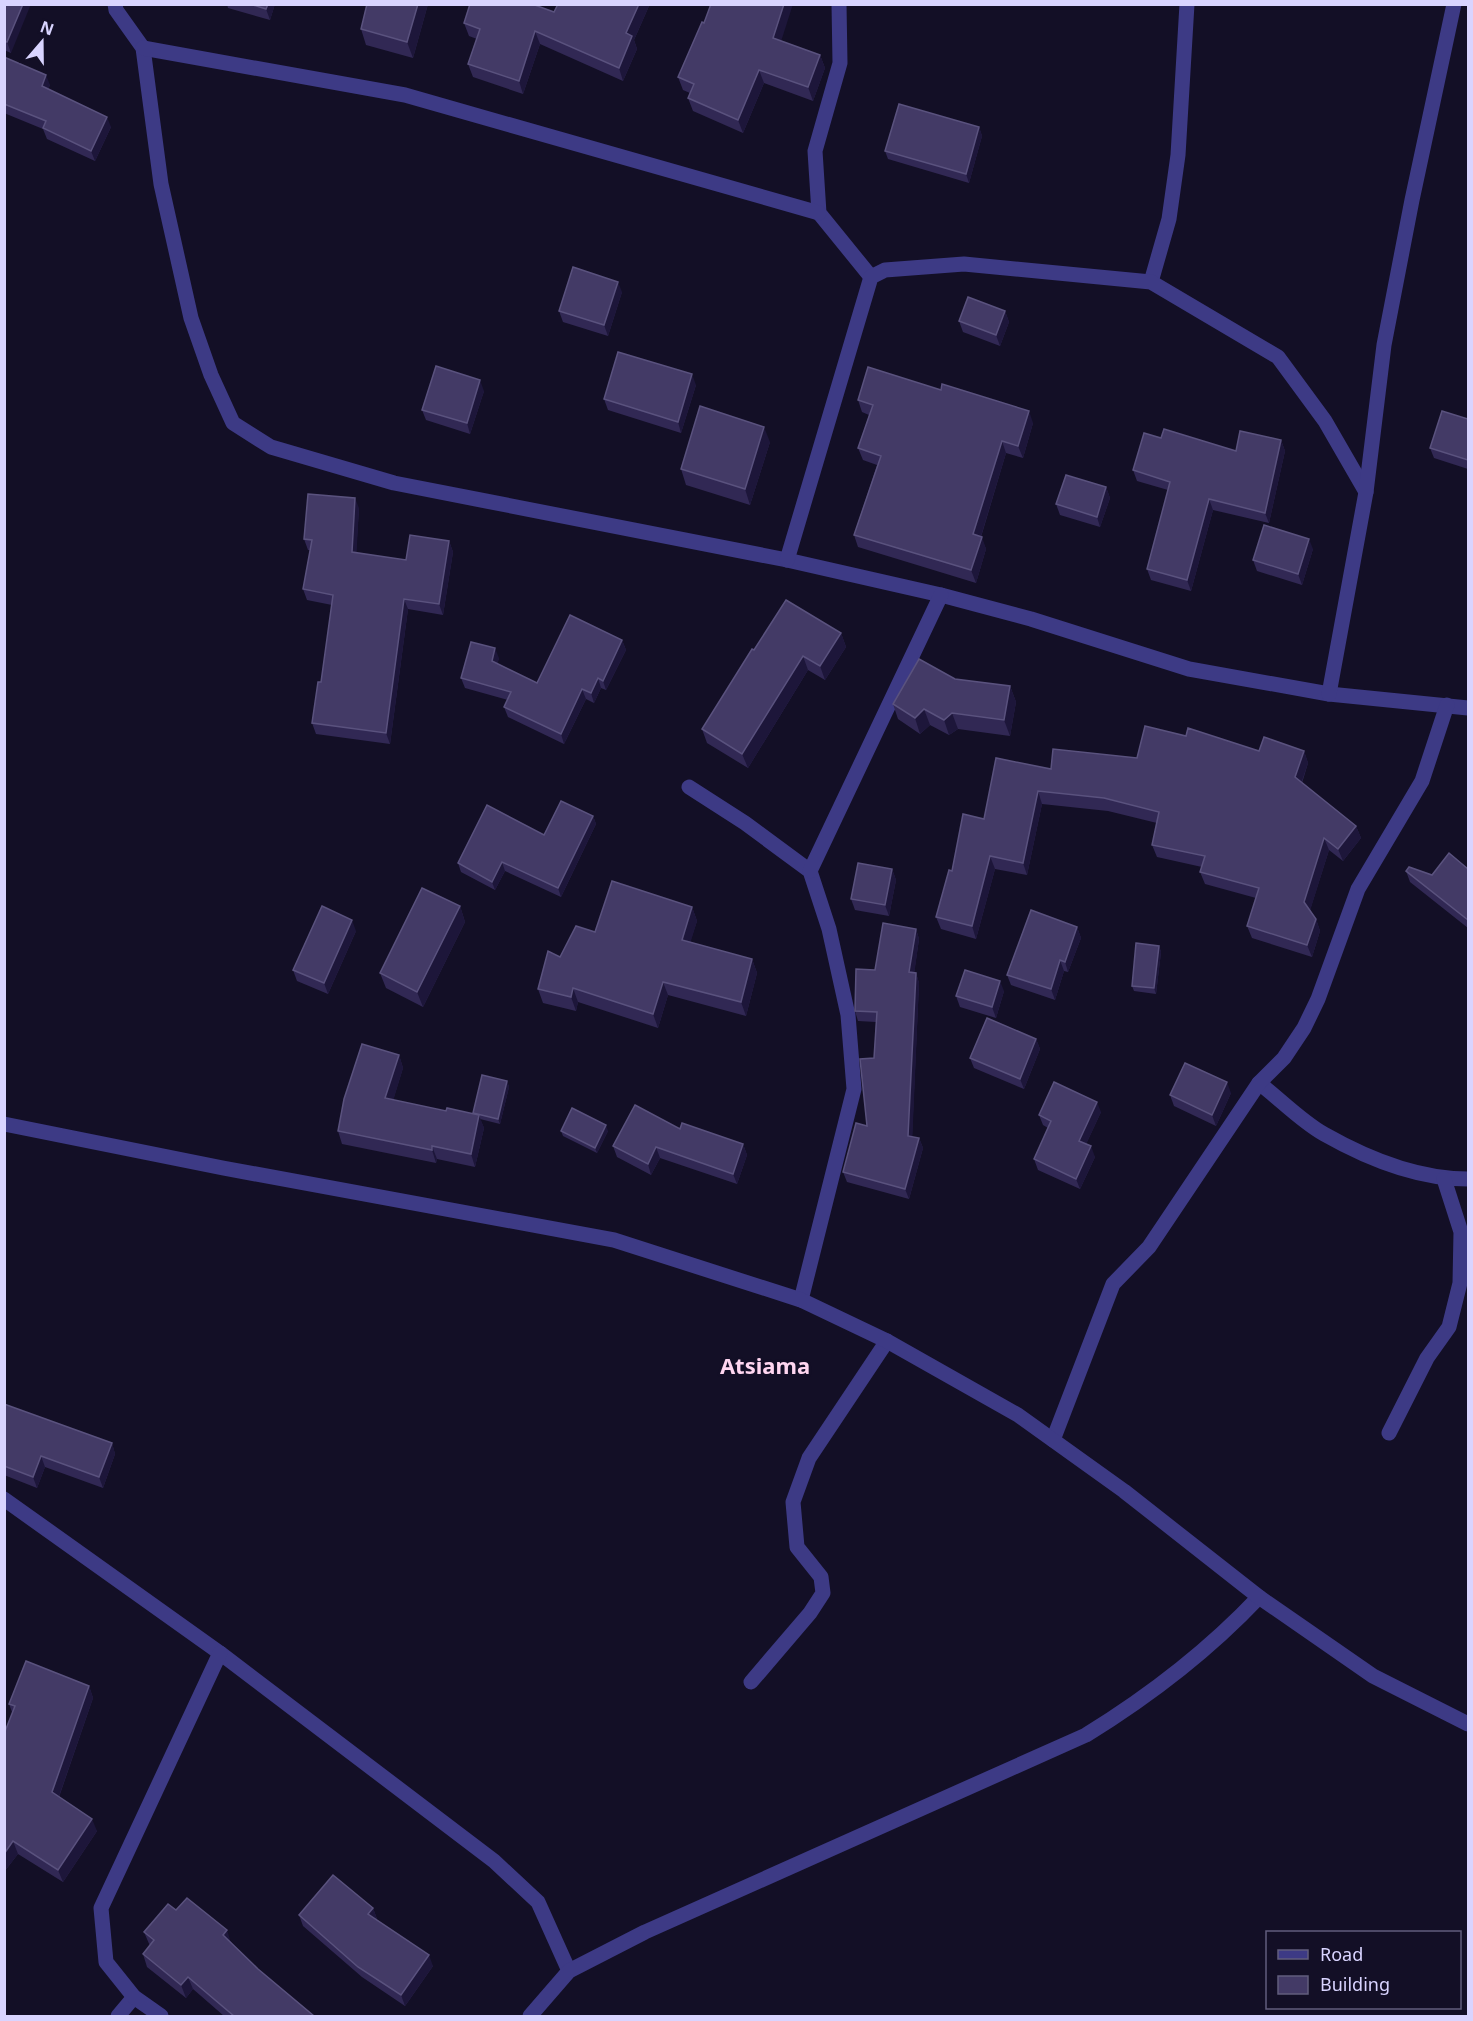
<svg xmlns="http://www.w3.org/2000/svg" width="1473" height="2021" font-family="'Noto Sans',sans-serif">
	<rect width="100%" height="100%" fill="#130f26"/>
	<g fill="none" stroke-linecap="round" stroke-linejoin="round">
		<g stroke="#3d3a85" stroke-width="15">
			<polyline points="115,4 116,10 143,48 161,184 191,318 211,375 233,423 271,447 394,483 787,560 941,595 1031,619 1189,669 1329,694 1468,708"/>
			<polyline points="839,4 840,63 815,151 819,213 871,277"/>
			<polyline points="143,48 405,95 819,213"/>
			<polyline points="1151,282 1169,219 1178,155 1187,4"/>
			<polyline points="787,560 871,277 885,270 964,264 1151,282 1278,357 1325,421 1366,492"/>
			<polyline points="1329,694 1366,492 1384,345 1412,200 1454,4"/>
			<polyline points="689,787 745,823 810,871 829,929 848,1015 854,1089 801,1300"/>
			<polyline points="810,871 941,595"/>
			<path d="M 1259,1083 C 1280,1099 1301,1121 1324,1134 C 1368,1159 1418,1179 1468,1179"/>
			<polyline points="1389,1433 1427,1358 1449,1327 1460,1283 1461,1232 1444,1179"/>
			<polyline points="1053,1440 1113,1284 1149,1247 1259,1083 1284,1058 1304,1028 1318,999 1358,889 1422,781 1447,705"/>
			<polyline points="4,1499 220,1653 494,1861 538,1902 569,1971"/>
			<polyline points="751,1682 810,1613 823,1593 821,1577 797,1547 793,1502 809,1458 887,1341"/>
			<polyline points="118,2016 134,1997"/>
			<polyline points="161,2016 134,1997 106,1962 101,1908 220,1653"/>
			<path d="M 530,2016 L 569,1971 L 645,1932 L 1086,1735 C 1151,1695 1207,1652 1259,1597"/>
		</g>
		<polyline stroke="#3d3a85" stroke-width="15" points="4,1124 223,1168 614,1240 801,1300 887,1341 1018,1415 1124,1491 1259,1597 1373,1676 1468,1724"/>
	</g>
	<g fill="#312854">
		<polygon points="4,4 11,53 4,50"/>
		<polygon points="227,4 275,4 270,20 228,8"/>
		<polygon points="428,4 413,58 366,45 361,29"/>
		<polygon points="558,4 648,4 649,6 634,40 637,49 623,81 540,44 523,94 473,77 468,64 477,39 469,36 464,23 554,12"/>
		<polygon points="781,41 820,55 825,68 813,101 764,83 743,133 693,111 688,98 690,93 683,90 678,77"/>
		<polygon points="4,57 50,85 48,89 111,127 95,161 47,139 43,129 4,113"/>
		<polygon points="979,127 982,136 969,183 888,159 885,151"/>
		<polygon points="622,292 608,336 563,322 559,311"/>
		<polygon points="1005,311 1009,322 1000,346 963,332 959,321"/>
		<polygon points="696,385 681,433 608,410 604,399"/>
		<polygon points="484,391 470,434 426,420 422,410"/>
		<polygon points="858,400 1033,423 1023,458 1006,453 981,537 986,549 976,583 858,547 854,535 877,465 863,460 858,448 869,415 862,412"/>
		<polygon points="1468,419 1468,469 1434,458 1430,448"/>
		<polygon points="1161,438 1236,451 1281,440 1285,451 1269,523 1213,510 1191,591 1151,580 1147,569 1168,490 1137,481 1133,470"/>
		<polygon points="770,442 750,505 686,485 681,469"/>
		<polygon points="1106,487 1110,498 1100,527 1060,515 1056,504"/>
		<polygon points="359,508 356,553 406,560 449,541 453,552 443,615 408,609 390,744 316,734 312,723 321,682 332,605 307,600 303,589 310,550 308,550 304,539"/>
		<polygon points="1313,549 1302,585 1257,571 1253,560"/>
		<polygon points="841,633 846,647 825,680 808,670 748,768 707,743 702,729 754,650"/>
		<polygon points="622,640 626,650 606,690 601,688 594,703 586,699 564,744 508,717 504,707 508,700 465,688 461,678 499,658 497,664 537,683"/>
		<polygon points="955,679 1010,686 1016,702 1010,736 958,729 949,735 930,725 920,734 898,719 893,704"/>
		<polygon points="1186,736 1259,751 1304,751 1308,763 1302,783 1356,826 1361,838 1343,861 1329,850 1310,910 1316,919 1320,931 1312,957 1252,938 1247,926 1256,898 1205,884 1200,872 1202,867 1157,857 1152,845 1157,823 1108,811 1042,804 1027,875 995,869 976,939 941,929 936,917 952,871 984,819 1051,769 1137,758"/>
		<polygon points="593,816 596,824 561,897 505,871 495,890 461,872 458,863 544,835"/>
		<polygon points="892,869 896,880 889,916 855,910 851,899"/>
		<polygon points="1468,869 1468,928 1410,882 1406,871 1432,875"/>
		<polygon points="460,906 465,922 423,1007 386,988 380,973"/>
		<polygon points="692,907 697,921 690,942 752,959 757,973 746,1016 668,995 658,1028 578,1002 576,1011 543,1003 538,989 560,957 595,932"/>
		<polygon points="1077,927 1081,938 1068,972 1064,971 1055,1000 1011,985 1007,975"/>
		<polygon points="916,929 919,939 914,973 916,973 919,983 912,1137 919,1138 923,1148 909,1199 847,1182 843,1172 867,1126 874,1058 876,1022 858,1021 855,1011 875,970"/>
		<polygon points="356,931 328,994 297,981 293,970"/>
		<polygon points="1159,946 1161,952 1156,994 1134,991 1132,986"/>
		<polygon points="1004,991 996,1018 960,1007 956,996"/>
		<polygon points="1036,1039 1040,1049 1024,1089 974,1068 970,1058"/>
		<polygon points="399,1055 403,1068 393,1100 446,1111 474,1114 507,1081 509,1087 500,1124 480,1119 484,1128 475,1167 437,1159 436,1163 342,1144 338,1131"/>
		<polygon points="1231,1093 1216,1126 1174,1106 1170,1095"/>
		<polygon points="1101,1112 1086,1144 1095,1157 1080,1189 1038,1170 1034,1159 1048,1128 1043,1125 1039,1115"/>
		<polygon points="680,1129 743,1144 747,1155 737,1184 660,1158 651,1175 617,1157 613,1146"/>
		<polygon points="561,1131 608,1131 597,1153 563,1136"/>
		<polygon points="4,1404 112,1443 115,1454 103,1488 45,1467 37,1488 4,1475"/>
		<polygon points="89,1686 93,1698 59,1797 97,1831 63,1882 18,1854 4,1872 12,1712 9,1704"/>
		<polygon points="373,1908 377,1919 376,1920 433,1966 405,2006 362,1977 303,1926 299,1915"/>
		<polygon points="176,1910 231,1943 258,1969 314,2016 224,2016 193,1989 186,1998 147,1967 143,1954 150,1946 144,1932"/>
	</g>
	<g fill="#1d163a">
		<polygon points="23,4 31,4 11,53 7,42"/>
		<polygon points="268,4 275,4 270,20 266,9"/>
		<polygon points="418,4 428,4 413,58 407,42"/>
		<polygon points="639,4 648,4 649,6 634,40 637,49 623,81 619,68 626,33"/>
		<polygon points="784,4 793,4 778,51 773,38"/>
		<polygon points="535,31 540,44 523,94 519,81"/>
		<polygon points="820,55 825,68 813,101 808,87"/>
		<polygon points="759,70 764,83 743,133 738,120"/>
		<polygon points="46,75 50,85 45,96 42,86"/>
		<polygon points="107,117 111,127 95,161 91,151"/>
		<polygon points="979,127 982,136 969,183 966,174"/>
		<polygon points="618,282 622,292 608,336 604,325"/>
		<polygon points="1005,311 1009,322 1000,346 996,335"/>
		<polygon points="692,374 696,385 681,433 678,422"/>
		<polygon points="480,380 484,391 470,434 467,423"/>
		<polygon points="1029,411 1033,423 1023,458 1018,446"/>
		<polygon points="764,427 770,442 750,505 745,489"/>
		<polygon points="1281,440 1285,451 1269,523 1265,513"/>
		<polygon points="1002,441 1006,453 978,546 973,534"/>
		<polygon points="1106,487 1110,498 1100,527 1097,517"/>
		<polygon points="355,498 359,508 356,563 352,552"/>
		<polygon points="1209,499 1213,510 1191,591 1187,580"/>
		<polygon points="982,537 986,549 976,583 971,570"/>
		<polygon points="1309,539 1313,549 1302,585 1298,574"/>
		<polygon points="449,541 453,552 443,615 439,604"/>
		<polygon points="404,599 408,609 390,744 386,733"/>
		<polygon points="841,633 846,647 825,680 820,666"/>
		<polygon points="622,640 626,650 606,690 603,681"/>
		<polygon points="495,648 499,658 496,671 492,661"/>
		<polygon points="803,656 808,670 748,768 742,754"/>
		<polygon points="598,678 601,688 594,703 591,693"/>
		<polygon points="1010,686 1016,702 1010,736 1004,720"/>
		<polygon points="582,689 586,699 564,744 561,734"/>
		<polygon points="924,709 930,725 920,734 915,718"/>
		<polygon points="952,713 958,729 949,735 944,720"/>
		<polygon points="1304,751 1308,763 1299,790 1295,777"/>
		<polygon points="1038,791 1042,804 1027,875 1023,863"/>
		<polygon points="593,816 596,824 561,897 558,888"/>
		<polygon points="1356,826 1361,838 1343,861 1338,849"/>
		<polygon points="1324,838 1329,850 1309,914 1304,902"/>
		<polygon points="990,856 995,869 976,939 972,926"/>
		<polygon points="502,862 505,871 495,890 492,882"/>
		<polygon points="892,869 896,880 889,916 885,905"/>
		<polygon points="460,906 465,922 423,1007 417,992"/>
		<polygon points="692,907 697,921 687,954 682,940"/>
		<polygon points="1316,919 1320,931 1312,957 1307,945"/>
		<polygon points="352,920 356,931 328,994 324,983"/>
		<polygon points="1077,927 1081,938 1068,972 1065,962"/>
		<polygon points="916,929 919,939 913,983 909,972"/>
		<polygon points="1159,946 1161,952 1156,994 1154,988"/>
		<polygon points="752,959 757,973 746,1016 741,1002"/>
		<polygon points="1060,960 1064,971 1055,1000 1051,989"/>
		<polygon points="916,973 919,983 912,1146 908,1136"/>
		<polygon points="1000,981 1004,991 996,1018 992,1007"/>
		<polygon points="663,982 668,995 658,1028 653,1014"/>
		<polygon points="573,988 578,1002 576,1011 571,997"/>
		<polygon points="1036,1039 1040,1049 1024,1089 1020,1079"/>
		<polygon points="399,1055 403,1068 390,1111 385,1098"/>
		<polygon points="507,1081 509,1087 500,1124 498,1119"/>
		<polygon points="1227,1082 1231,1093 1216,1126 1212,1115"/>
		<polygon points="1097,1102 1101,1112 1083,1151 1079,1141"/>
		<polygon points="479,1115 484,1128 475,1167 471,1154"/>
		<polygon points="606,1125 608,1131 597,1153 595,1148"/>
		<polygon points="919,1138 923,1148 909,1199 905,1189"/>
		<polygon points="743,1144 747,1155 737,1184 733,1174"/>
		<polygon points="432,1146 437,1159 436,1163 432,1150"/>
		<polygon points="1091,1146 1095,1157 1080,1189 1076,1179"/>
		<polygon points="656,1147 660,1158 651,1175 648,1164"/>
		<polygon points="112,1443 115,1454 103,1488 99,1477"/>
		<polygon points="41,1456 45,1467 37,1488 33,1477"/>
		<polygon points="89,1686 93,1698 56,1805 52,1792"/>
		<polygon points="92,1819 97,1831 63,1882 58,1870"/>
		<polygon points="13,1841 18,1854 4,1872 4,1854"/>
		<polygon points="373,1908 377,1919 372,1925 368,1914"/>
		<polygon points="227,1930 231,1943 223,1935"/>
		<polygon points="429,1955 433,1966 405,2006 401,1995"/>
		<polygon points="188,1977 193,1989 186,1998 181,1985"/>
	</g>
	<g fill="#433a66" stroke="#5a527e" stroke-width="1.5">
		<polygon points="4,4 23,4 7,42 4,41"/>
		<polygon points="250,4 268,4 266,9"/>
		<polygon points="367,4 418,4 407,42 361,29"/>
		<polygon points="470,4 532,4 554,12 558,4 639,4 626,33 632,36 619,68 535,31 519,81 468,64 480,29 464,23"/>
		<polygon points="711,4 784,4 773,38 820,55 808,87 759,70 738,120 688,98 694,84 678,77 702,22 704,23"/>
		<polygon points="4,57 46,75 42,86 107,117 91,151 43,128 46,121 4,104"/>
		<polygon points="899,104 979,127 966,174 885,151"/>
		<polygon points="573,267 618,282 604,325 559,311"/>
		<polygon points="968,297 1005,311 996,335 959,321"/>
		<polygon points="618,352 692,374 678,422 604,399"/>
		<polygon points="436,366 480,380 467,423 422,410"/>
		<polygon points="868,367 941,390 942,384 1029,411 1018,446 1002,441 973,534 982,537 971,570 854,535 881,456 858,448 873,405 858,400"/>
		<polygon points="700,406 764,427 745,489 681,469"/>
		<polygon points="1442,411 1468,419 1468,460 1430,448"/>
		<polygon points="1164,429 1236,451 1240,431 1281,440 1265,513 1209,499 1187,580 1147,569 1170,482 1133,470 1144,433 1161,438"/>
		<polygon points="1066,475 1106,487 1097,517 1056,504"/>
		<polygon points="308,494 355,498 352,552 406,560 410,535 449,541 439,604 404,599 386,733 312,723 318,682 321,682 333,595 303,589 312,540 304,539"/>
		<polygon points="1264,525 1309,539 1298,574 1253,560"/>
		<polygon points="786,600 841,633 820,666 803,656 742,754 702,729 752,649 754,650"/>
		<polygon points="570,615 622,640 603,681 598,678 591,693 582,689 561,734 504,707 511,692 461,678 471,642 495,648 492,661 537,683"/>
		<polygon points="919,659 955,679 1010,686 1004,720 952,713 944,720 924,709 915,718 893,704"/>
		<polygon points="1145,726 1186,736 1188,728 1259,751 1264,737 1304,751 1295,777 1356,826 1338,849 1324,838 1304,902 1316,919 1307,945 1247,926 1259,888 1200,872 1205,856 1152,845 1159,812 1104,798 1038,791 1023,863 990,856 972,926 936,917 949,870 952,871 963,814 984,819 996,758 1051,769 1053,749 1137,758"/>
		<polygon points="561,801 593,816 558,888 502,862 492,882 458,863 487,805 544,835"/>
		<polygon points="1449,853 1468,869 1468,920 1406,871 1409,867 1432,875"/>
		<polygon points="858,863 892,869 885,905 851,899"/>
		<polygon points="612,881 692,907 682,940 752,959 741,1002 663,982 653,1014 573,988 571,997 538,989 548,951 560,957 576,926 595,932"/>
		<polygon points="422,888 460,906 417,992 380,973"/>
		<polygon points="322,906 352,920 324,983 293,970"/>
		<polygon points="1031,910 1077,927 1065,962 1060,960 1051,989 1007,975"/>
		<polygon points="883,923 916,929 909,972 916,973 908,1136 919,1138 905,1189 843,1172 856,1123 867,1126 860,1059 874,1058 877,1012 855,1011 856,969 875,970"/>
		<polygon points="1136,943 1159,946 1154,988 1132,986"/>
		<polygon points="965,970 1000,981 992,1007 956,996"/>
		<polygon points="987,1018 1036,1039 1020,1079 970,1058"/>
		<polygon points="362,1044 399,1055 385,1098 446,1111 447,1108 479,1115 471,1154 432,1146 432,1150 338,1131 344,1099"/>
		<polygon points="1185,1063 1227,1082 1212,1115 1170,1095"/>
		<polygon points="482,1075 507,1081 498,1119 473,1113"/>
		<polygon points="1054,1082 1097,1102 1079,1141 1091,1146 1076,1179 1034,1159 1051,1121 1039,1115"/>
		<polygon points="635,1105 680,1129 682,1123 743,1144 733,1174 656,1147 648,1164 613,1146"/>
		<polygon points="572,1108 606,1125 595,1148 561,1131"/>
		<polygon points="4,1404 112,1443 99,1477 41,1456 33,1477 4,1466"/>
		<polygon points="26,1661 89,1686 52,1792 92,1819 58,1870 13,1841 4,1854 4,1734 15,1706 9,1704"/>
		<polygon points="333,1875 373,1908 368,1914 429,1955 401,1995 358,1967 299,1915"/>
		<polygon points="187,1898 227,1930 223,1935 258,1969 314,2016 234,2016 188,1977 181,1985 143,1954 154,1940 144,1932 168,1904 176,1910"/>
	</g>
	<g text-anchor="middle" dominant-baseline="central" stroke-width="5" stroke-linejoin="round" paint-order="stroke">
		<g font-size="22" font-weight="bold" fill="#ffd6f0" stroke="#130f26">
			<text x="765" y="1365">Atsiama</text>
		</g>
	</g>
	<rect width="1473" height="2021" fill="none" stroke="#d9d4ff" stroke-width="12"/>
	<rect x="1266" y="1931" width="195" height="78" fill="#130f26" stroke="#625e7d" stroke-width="1.5"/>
	<rect x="1278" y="1950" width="30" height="9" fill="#3d3a85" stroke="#625e7d" stroke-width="1.5"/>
	<text x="1320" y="1961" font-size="18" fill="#d9d4ff">Road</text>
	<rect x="1278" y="1976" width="30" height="18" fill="#433a66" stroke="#625e7d" stroke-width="1.5"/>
	<text x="1320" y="1991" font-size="18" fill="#d9d4ff">Building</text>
	<g transform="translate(42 42) rotate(20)" stroke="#130f26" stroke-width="4.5" paint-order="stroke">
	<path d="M0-4.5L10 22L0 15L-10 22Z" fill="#d9d4ff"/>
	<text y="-9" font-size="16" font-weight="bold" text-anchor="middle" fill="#d9d4ff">N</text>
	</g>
</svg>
